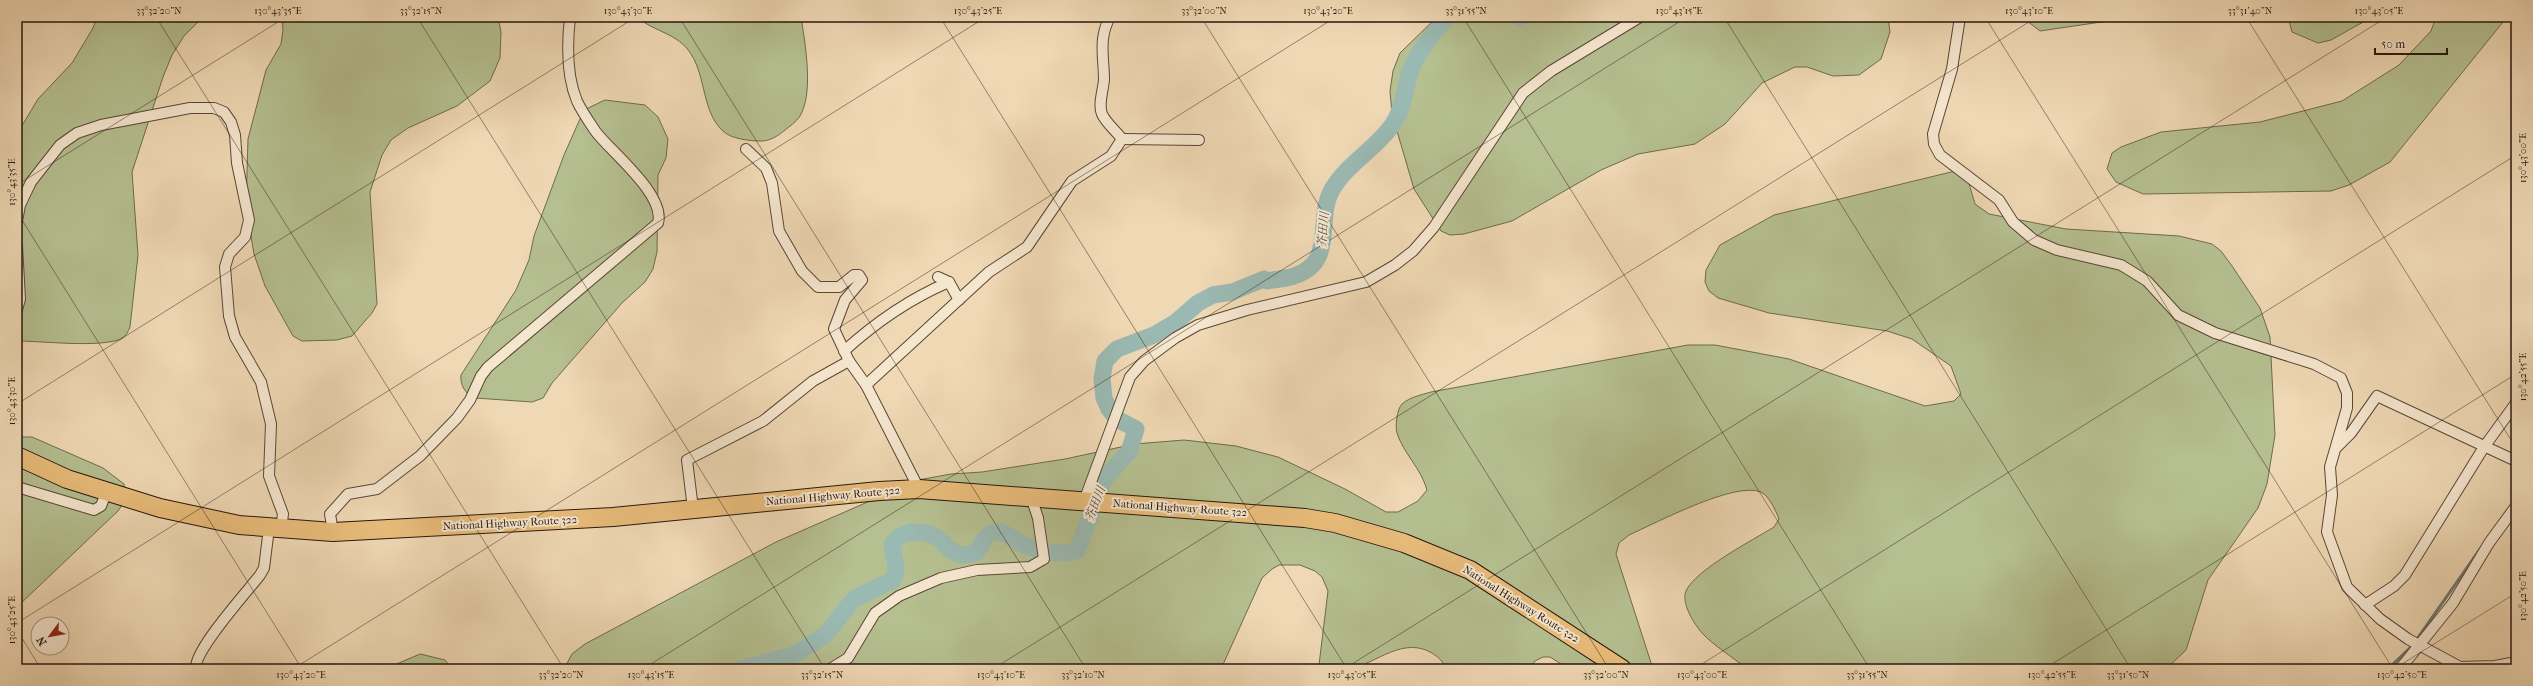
<svg xmlns="http://www.w3.org/2000/svg" width="2533" height="686" font-family="'IM FELL French Canon','Noto Serif JP',serif">
	<rect width="100%" height="100%" fill="#efd8b4"/>
	<filter id="stains"><feTurbulence type="fractalNoise" baseFrequency=".005" numOctaves="4"/><feColorMatrix values="0 0 0 0 .2 0 0 0 0 .09 0 0 0 0 .02 0 0 0 .5 -.17"/></filter>
	<radialGradient id="worn" r=".72"><stop offset=".6" stop-color="#630" stop-opacity="0"/><stop offset="1" stop-color="#630" stop-opacity=".3"/></radialGradient>
	<g fill="#b5bf90" stroke="#6e6a4f">
		<path d="M 97,17 L 203,17 L 184,36 L 172,55 L 163,77 L 132,172 L 138,255 L 130,327 C 128,332 126,336 121,339 C 98,348 43,341 17,341 L 17,134 L 38,99 L 72,63 L 93,28 Z"/>
		<polygon points="282,17 498,17 501,32 500,58 490,81 457,106 408,128 391,140 382,155 370,192 377,304 372,313 352,336 337,340 302,341 293,336 265,286 254,254 246,207 248,139 266,70 281,44 283,30"/>
		<path d="M 637,17 L 801,17 C 805,43 814,92 800,116 C 796,122 790,126 785,130 C 778,136 770,141 761,141 C 750,141 731,139 723,131 C 702,112 706,77 691,54 C 678,33 654,32 637,17 Z"/>
		<polygon points="1437,17 1888,17 1890,32 1881,59 1859,75 1833,76 1807,67 1795,67 1762,83 1725,124 1695,144 1638,154 1601,170 1512,221 1464,234 1450,235 1441,231 1414,189 1392,114 1390,91 1393,71 1400,53"/>
		<polygon points="2022,17 2135,17 2040,31"/>
		<polygon points="2288,17 2372,17 2331,40 2318,43 2292,32"/>
		<polygon points="2436,17 2507,17 2390,162 2349,185 2331,191 2143,194 2116,182 2107,169 2112,153 2121,147 2161,132 2260,122 2342,101 2399,65 2431,31"/>
		<path d="M 605,100 L 645,105 L 658,117 L 668,139 L 666,158 L 658,175 L 657,252 L 653,269 L 645,282 L 622,303 L 552,383 L 543,398 L 532,402 L 475,398 C 465,394 460,385 461,375 L 516,290 L 529,260 L 534,236 L 564,155 L 584,110 Z"/>
		<path d="M 1961,171 L 1967,177 L 1975,204 L 1989,214 L 2066,229 L 2179,236 L 2212,244 L 2221,251 L 2232,266 L 2260,308 L 2270,337 L 2275,435 L 2267,484 L 2258,508 L 2208,580 L 2186,650 L 2166,669 L 1747,669 C 1733,657 1714,646 1702,633 C 1694,624 1681,603 1686,591 C 1695,570 1753,540 1774,527 L 1779,519 C 1776,511 1769,496 1761,492 C 1735,481 1656,523 1629,535 L 1619,543 L 1616,554 L 1653,669 L 1569,669 L 1550,657 L 1543,657 L 1535,661 L 1529,669 L 1446,669 C 1444,662 1438,657 1432,653 C 1403,636 1377,663 1350,669 C 1342,671 1331,669 1322,669 L 1319,665 L 1328,591 L 1322,577 L 1315,571 L 1300,565 L 1279,565 L 1272,569 L 1262,578 L 1221,669 L 564,669 L 572,654 L 585,644 L 776,542 L 918,480 L 951,474 L 982,472 L 1065,459 L 1135,444 L 1184,440 L 1236,446 L 1278,457 L 1345,489 L 1386,512 L 1398,512 L 1418,501 L 1427,490 C 1421,468 1403,453 1397,433 C 1395,426 1397,409 1402,404 C 1410,397 1421,395 1431,392 L 1688,345 L 1715,345 L 1789,359 L 1925,406 L 1954,401 L 1961,394 L 1951,366 L 1912,339 L 1887,331 L 1769,313 L 1718,298 L 1709,291 L 1705,282 L 1706,270 L 1720,245 L 1774,215 L 1951,172 Z"/>
		<polygon points="17,437 32,437 103,468 124,484 126,499 118,511 17,607"/>
		<polygon points="420,654 445,660 452,669 385,669"/>
	</g>
	<g fill="none" stroke-linecap="round" stroke-linejoin="round">
		<g stroke="#6c7870" stroke-width="3">
			<polyline points="2417,639 2480,549"/>
			<polyline points="2388,669 2414,644"/>
		</g>
		<g stroke="#9ab9b2" stroke-width="17">
			<polyline points="1518,17 1521,17"/>
			<path d="M 741,669 L 796,654 L 826,634 L 854,599 L 893,580 C 900,566 892,557 892,544 C 901,531 920,529 934,536 C 942,540 948,550 956,553 C 964,557 970,554 977,552 C 982,544 985,534 995,532 C 1006,530 1018,544 1028,547 C 1043,552 1061,555 1077,551 L 1104,479 L 1129,452 L 1136,429 L 1117,419 L 1109,409 L 1104,398 L 1102,379 L 1105,361 L 1117,349 L 1154,335 L 1176,322 L 1198,303 L 1213,295 L 1232,292 L 1264,279 L 1267,281 C 1276,279 1286,279 1294,276 C 1338,262 1314,219 1333,188 C 1348,163 1377,148 1393,124 C 1403,109 1405,89 1410,72 C 1414,57 1437,28 1448,17"/>
		</g>
		<g stroke="#5a4638" stroke-width="12">
			<g id="street">
				<path d="M 1110,17 C 1098,39 1104,57 1104,80 C 1103,91 1098,104 1102,114 C 1106,123 1116,131 1122,139"/>
				<polyline points="1960,17 1952,69 1933,134 1934,144 1940,155 1999,200 2013,222 2034,240 2057,250 2121,265 2147,281 2178,315 2215,333 2314,364 2341,378 2347,393 2347,408 2330,467 2332,495 2327,532 2347,587 2380,619 2408,639 2460,667 2495,666 2516,662"/>
				<polyline points="1122,139 1199,140"/>
				<polyline points="746,149 766,168 772,183 779,231 802,271 818,287 839,287 854,275 859,275 862,280 845,300 834,329 849,361 866,385 919,489"/>
				<polyline points="17,221 20,205 31,182 60,145 77,133 101,125 190,108 214,108 224,112 231,122 235,135 237,163 249,220 245,237 229,254 225,267 229,316 235,337 261,382 271,424 269,476 283,514 281,529"/>
				<polyline points="17,246 20,299 17,310"/>
				<polyline points="938,277 949,282 959,300"/>
				<path d="M 844,351 C 876,322 909,299 949,282"/>
				<polyline points="866,385 989,272 1027,247 1072,181 1111,156 1122,139"/>
				<polyline points="2337,447 2351,433 2377,396 2516,461"/>
				<polyline points="17,487 94,510 101,506 106,493"/>
				<polyline points="1084,501 1130,377 1144,361 1175,338 1198,325 1247,310 1366,282 1395,265 1413,251 1434,227 1523,93 1551,71 1640,17"/>
				<polyline points="693,509 687,460 763,421 813,381 849,361"/>
				<path d="M 333,532 L 330,514 L 348,494 L 377,489 L 420,456 L 457,418 L 470,400 L 481,376 L 488,367 L 658,223 C 666,195 611,152 596,132 C 590,123 582,112 577,101 C 566,75 567,44 570,17"/>
				<polyline points="2365,605 2394,586 2405,575 2484,447 2516,403"/>
				<path d="M 196,669 C 193,651 247,592 260,575 L 264,568 L 269,528"/>
				<polyline points="830,669 848,658 875,613 899,596 941,578 977,570 1030,567 1044,559 1038,518 1031,497"/>
				<polyline points="2400,669 2453,603 2489,543 2516,506"/>
			</g>
		</g>
		<g stroke="#28160e" stroke-width="20">
			<polyline id="highway" points="17,456 67,479 160,508 239,525 333,532 613,517 879,491 919,489 1305,518 1335,523 1404,543 1470,570 1622,669"/>
		</g>
		<use href="#street" stroke="#f5e6ce" stroke-width="10"/>
		<use href="#highway" stroke="#e8bc7a" stroke-width="18"/>
	</g>
	<path fill="none" stroke="#28160e" stroke-width="1" stroke-opacity="0.45" d="M 156,17 L 564,669M 417,17 L 825,669M 679,17 L 1086,669M 940,17 L 1347,669M 1201,17 L 1609,669M 1463,17 L 1870,669M 1724,17 L 2131,669M 1985,17 L 2393,669M 2246,17 L 2516,448M 2508,17 L 2516,30M 17,185 L 286,17M 17,212 L 302,669M 17,404 L 636,17M 17,623 L 986,17M 17,630 L 41,669M 293,669 L 1336,17M 643,669 L 1687,17M 993,669 L 2037,17M 1344,669 L 2387,17M 1694,669 L 2516,155M 2044,669 L 2516,374M 2394,669 L 2516,593"/>
	<g text-anchor="middle" dominant-baseline="central" stroke-width="4" stroke-linejoin="round" paint-order="stroke">
		<g font-size="11" fill="#28160e" stroke="#f5e6ce">
			<text transform="translate(833 496) rotate(-5)">National Highway Route 322</text>
			<text transform="translate(1180 508) rotate(4)">National Highway Route 322</text>
			<text transform="translate(510 523) rotate(-3)">National Highway Route 322</text>
			<text transform="translate(1521 604) rotate(32)">National Highway Route 322</text>
		</g>
		<g font-size="12" font-style="italic" fill="#504f47" stroke="#f5e6ce">
			<text transform="translate(1323 230) rotate(-85)">芥田川</text>
			<text transform="translate(1095 504) rotate(-69)">芥田川</text>
		</g>
	</g>
	<rect width="2533" height="686" fill="none" stroke="#efd8b4" stroke-width="44"/>
	<g transform="translate(50 636) rotate(238)"><circle r="19" fill="#f5e6ce" stroke="#a39381"/>
	<path d="M0-3L7 15L0 10L-7 15Z" fill="#8f2418"/>
	<text y="-6" font-size="11" font-weight="bold" text-anchor="middle" fill="#28160e">N</text>
	</g>
	<path d="M2375 48v6h72v-6" fill="none" stroke="#28160e" stroke-width="2"/>
	<text x="2381" y="48" font-size="12" fill="#28160e" stroke="#f5e6ce" stroke-width="3" paint-order="stroke">50 m</text>
	<rect x="22" y="22" width="2489" height="642" fill="none" stroke="#28160e" stroke-width="1.5"/>
	<g font-size="10" text-anchor="middle" fill="#28160e">
		<text x="159" y="14">33°32'20"N</text>
		<text x="278" y="14">130°43'35"E</text>
		<text x="421" y="14">33°32'15"N</text>
		<text x="628" y="14">130°43'30"E</text>
		<text x="978" y="14">130°43'25"E</text>
		<text x="1204" y="14">33°32'00"N</text>
		<text x="1328" y="14">130°43'20"E</text>
		<text x="1466" y="14">33°31'55"N</text>
		<text x="1679" y="14">130°43'15"E</text>
		<text x="2029" y="14">130°43'10"E</text>
		<text x="2250" y="14">33°31'40"N</text>
		<text x="2379" y="14">130°43'05"E</text>
		<text transform="translate(2522 158) rotate(-90)" y="4">130°43'00"E</text>
		<text transform="translate(11 182) rotate(-90)" y="4">130°43'35"E</text>
		<text transform="translate(2522 377) rotate(-90)" y="4">130°42'55"E</text>
		<text transform="translate(11 401) rotate(-90)" y="4">130°43'30"E</text>
		<text transform="translate(2522 596) rotate(-90)" y="4">130°42'50"E</text>
		<text transform="translate(11 620) rotate(-90)" y="4">130°43'25"E</text>
		<text x="301" y="678">130°43'20"E</text>
		<text x="561" y="678">33°32'20"N</text>
		<text x="651" y="678">130°43'15"E</text>
		<text x="822" y="678">33°32'15"N</text>
		<text x="1001" y="678">130°43'10"E</text>
		<text x="1083" y="678">33°32'10"N</text>
		<text x="1352" y="678">130°43'05"E</text>
		<text x="1606" y="678">33°32'00"N</text>
		<text x="1702" y="678">130°43'00"E</text>
		<text x="1867" y="678">33°31'55"N</text>
		<text x="2052" y="678">130°42'55"E</text>
		<text x="2128" y="678">33°31'50"N</text>
		<text x="2402" y="678">130°42'50"E</text>
	</g>
	<rect width="100%" height="100%" filter="url(#stains)"/>
	<rect width="100%" height="100%" fill="url(#worn)"/>
</svg>
